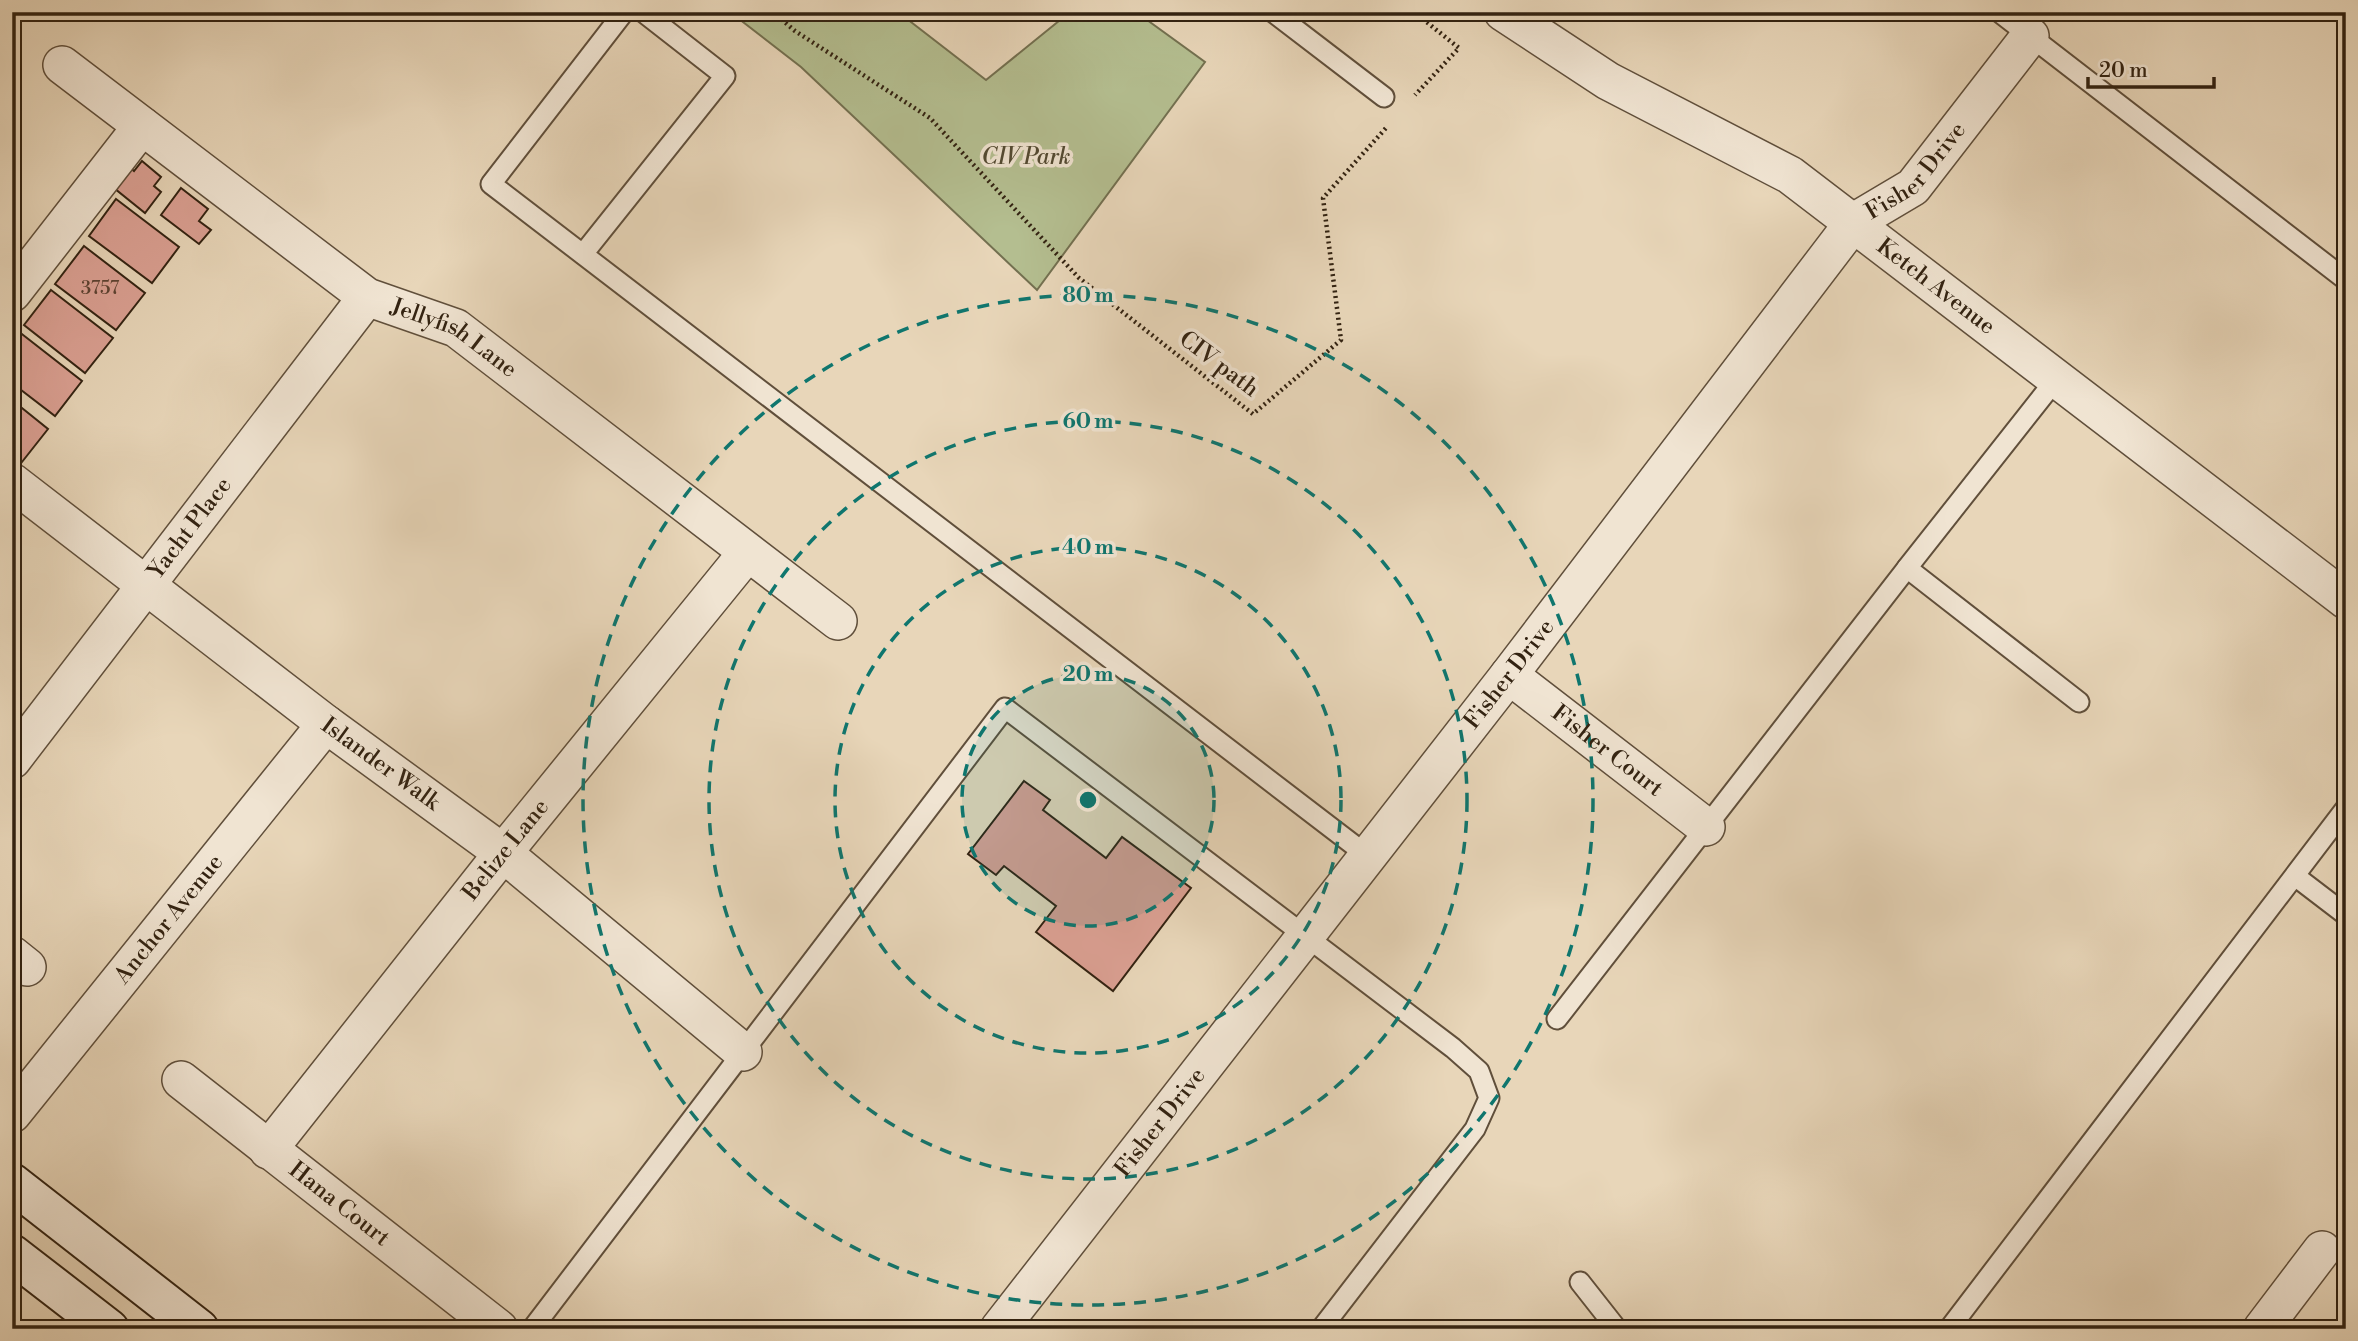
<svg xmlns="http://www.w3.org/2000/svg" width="2358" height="1341" font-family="'Libre Bodoni',serif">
	<rect width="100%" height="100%" fill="#e8d6b9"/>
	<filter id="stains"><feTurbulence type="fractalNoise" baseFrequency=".00286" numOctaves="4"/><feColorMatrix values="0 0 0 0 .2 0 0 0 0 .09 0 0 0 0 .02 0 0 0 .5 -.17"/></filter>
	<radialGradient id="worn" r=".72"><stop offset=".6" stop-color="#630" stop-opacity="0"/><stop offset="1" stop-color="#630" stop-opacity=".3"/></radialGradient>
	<polygon fill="#b4be90" stroke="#737050" stroke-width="2" points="730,12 898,12 986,80 1070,12 1136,12 1205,62 1037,290 801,67"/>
	<g fill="#dba093" stroke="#322211" stroke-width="2">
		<polygon points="142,161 161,177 154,186 161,192 145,213 109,184 125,163 134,171"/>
		<polygon points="181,188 208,209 199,221 211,230 199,244 161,215"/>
		<polygon points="116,199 179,247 152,283 89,236"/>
		<polygon points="84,246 145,293 116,330 55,284"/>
		<polygon points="51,290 113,338 85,373 24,325"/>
		<polygon points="18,331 82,381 55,416 12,383 12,339"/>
		<polygon points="12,400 48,429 18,467 12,463"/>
		<polygon points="1024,781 1050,800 1043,810 1106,858 1122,837 1191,888 1113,991 1036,932 1056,906 1004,866 996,875 968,854"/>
	</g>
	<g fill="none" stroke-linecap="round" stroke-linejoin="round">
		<g stroke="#604f3b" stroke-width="23">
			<g id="lane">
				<polyline points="624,12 491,184 1368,856"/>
				<polyline points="1273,12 1384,97"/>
				<polyline points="1999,12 2346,280"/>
				<polyline points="583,254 725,76 643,12"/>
				<polyline points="2057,378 1907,568 2079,702"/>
				<polyline points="2295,876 2346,915"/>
				<polyline points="1557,1019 1907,568"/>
				<polyline points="1580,1282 1617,1329"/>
				<polyline points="532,1329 1005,708 1453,1048 1479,1071 1489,1098 1475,1129 1321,1329"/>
				<polyline points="1949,1329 2346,808"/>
			</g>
		</g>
		<g stroke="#604f3b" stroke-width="40">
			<g id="street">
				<path id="s1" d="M 1503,12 L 1608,81 L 1790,175 L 2346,600"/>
				<path id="s2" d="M 62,65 L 367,297 L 456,328 L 838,621"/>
				<polyline points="12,293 142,126"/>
				<path id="s3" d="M 12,482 L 326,724 L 503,853 L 743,1052"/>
				<path id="s4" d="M 1509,675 L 1706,827"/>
				<path id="s5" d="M 12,760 L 367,297"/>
				<polyline points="12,955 27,967"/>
				<path id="s6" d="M 181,1080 L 499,1329"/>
				<path id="s7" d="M 12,1114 L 326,724"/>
				<path id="s8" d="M 268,1150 L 503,853 L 747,553"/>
				<path id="s9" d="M 999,1329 L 1509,675 L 1854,222 L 1913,187 L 2030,36"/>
				<polyline points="2262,1329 2322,1250"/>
			</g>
		</g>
		<g stroke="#322211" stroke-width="42">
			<g id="secondary">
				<polyline points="12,1183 199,1329"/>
				<polyline points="12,1254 109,1329"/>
			</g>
		</g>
		<g stroke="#322211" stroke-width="4.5" stroke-dasharray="2 3.5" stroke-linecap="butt">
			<polyline points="773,12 795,31 930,118 1079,278 1253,414 1341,340 1323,198 1386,128"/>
			<polyline points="1414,12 1459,48 1415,95"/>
		</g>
		<use href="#lane" stroke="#f0e4d2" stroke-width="19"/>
		<use href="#street" stroke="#f0e4d2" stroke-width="37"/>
		<use href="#secondary" stroke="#f0e4d2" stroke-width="38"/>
	</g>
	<circle cx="1088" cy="800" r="126" fill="#0f766e" fill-opacity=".12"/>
	<g fill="none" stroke="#0f766e" stroke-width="3.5" stroke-dasharray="12 9">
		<circle cx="1088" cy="800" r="126"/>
		<circle cx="1088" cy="800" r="253"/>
		<circle cx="1088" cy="800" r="379"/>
		<circle cx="1088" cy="800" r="505"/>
	</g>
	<g text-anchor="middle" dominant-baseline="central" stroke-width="7" stroke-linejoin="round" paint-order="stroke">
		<g font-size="19" fill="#5c4232">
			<text x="100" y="288">3757</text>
		</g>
		<g font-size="23" font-style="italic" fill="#524931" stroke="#f0e4d2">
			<text x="1026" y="157">CIV Park</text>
		</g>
		<g font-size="23" fill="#322211" stroke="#f0e4d2">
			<text stroke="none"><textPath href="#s9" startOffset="1480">Fisher Drive</textPath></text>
			<text stroke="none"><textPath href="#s1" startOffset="514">Ketch Avenue</textPath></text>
			<text stroke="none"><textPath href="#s2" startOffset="480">Jellyfish Lane</textPath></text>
			<text transform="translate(1219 364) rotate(37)">CIV path</text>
			<text stroke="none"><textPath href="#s5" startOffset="292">Yacht Place</textPath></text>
			<text stroke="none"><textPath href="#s9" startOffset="830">Fisher Drive</textPath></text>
			<text stroke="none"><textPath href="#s4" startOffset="124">Fisher Court</textPath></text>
			<text stroke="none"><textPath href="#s3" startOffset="464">Islander Walk</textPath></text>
			<text stroke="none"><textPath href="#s8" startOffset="383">Belize Lane</textPath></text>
			<text stroke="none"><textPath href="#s7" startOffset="250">Anchor Avenue</textPath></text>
			<text stroke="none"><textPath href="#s9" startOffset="262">Fisher Drive</textPath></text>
			<text stroke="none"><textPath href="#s6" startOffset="201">Hana Court</textPath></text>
		</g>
	</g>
	<circle cx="1088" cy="800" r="10" fill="#0f766e" stroke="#f0e4d2" stroke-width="3.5"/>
	<g font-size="21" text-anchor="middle" font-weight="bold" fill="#0f766e" stroke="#f0e4d2" stroke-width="7" stroke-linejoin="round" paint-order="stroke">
		<text x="1088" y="302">80 m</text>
		<text x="1088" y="428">60 m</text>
		<text x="1088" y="554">40 m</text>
		<text x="1088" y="681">20 m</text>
	</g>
	<rect width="2358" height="1341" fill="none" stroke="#e8d6b9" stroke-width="42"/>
	<rect x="14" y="14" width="2330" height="1313" fill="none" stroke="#322211" stroke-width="3.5"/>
	<rect x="21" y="21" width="2316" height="1299" fill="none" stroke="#322211" stroke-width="2"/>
	<path d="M2088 77v10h126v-10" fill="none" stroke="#322211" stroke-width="3.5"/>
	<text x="2099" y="77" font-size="21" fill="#322211" stroke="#f0e4d2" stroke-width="5" paint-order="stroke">20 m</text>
	<rect width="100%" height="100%" filter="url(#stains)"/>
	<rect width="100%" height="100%" fill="url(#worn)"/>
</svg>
